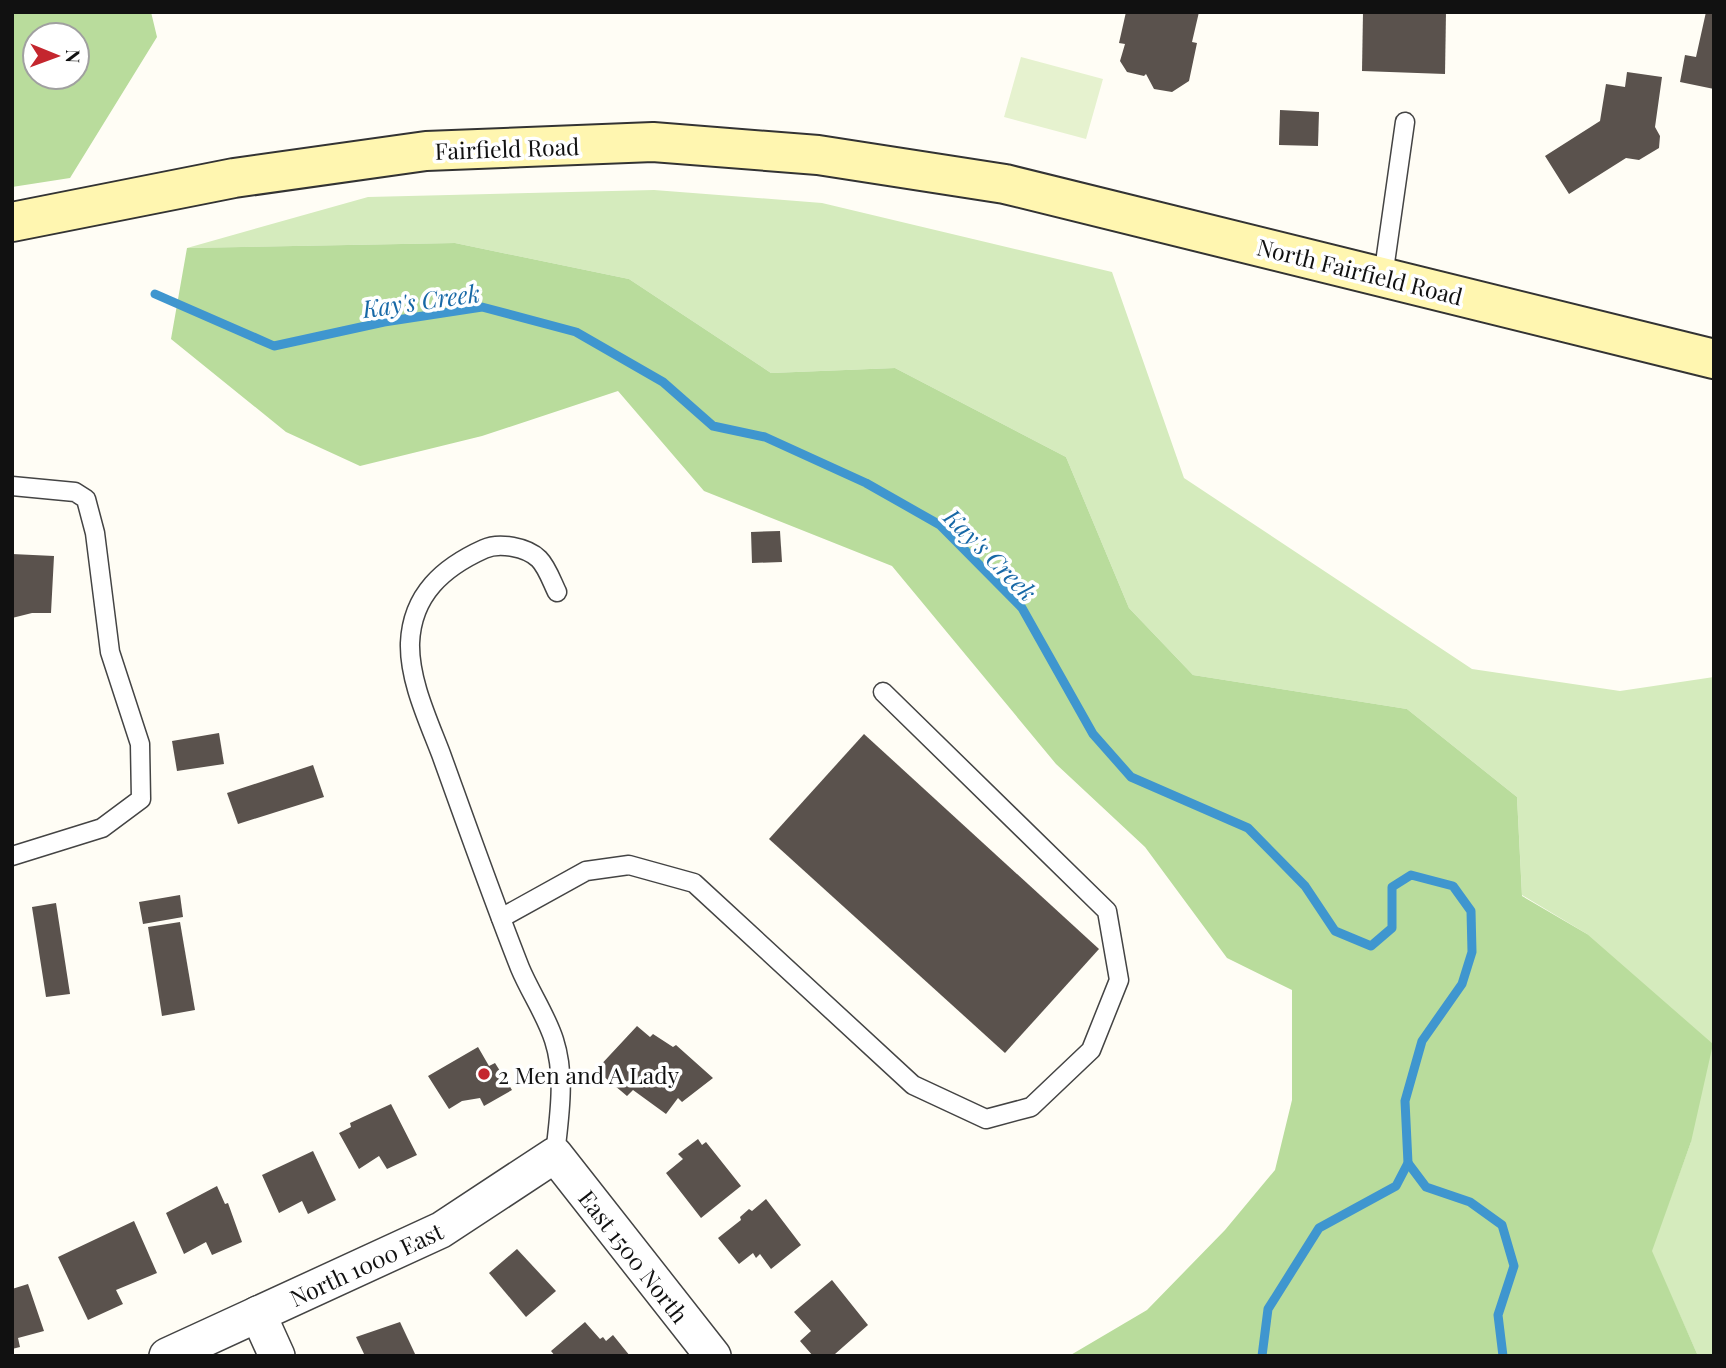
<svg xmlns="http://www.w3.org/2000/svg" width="1726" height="1368" font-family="'Playfair Display',serif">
	<rect width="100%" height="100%" fill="#fffdf5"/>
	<polygon fill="#d5ebbd" points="654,190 822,203 1112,272 1184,478 1472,669 1620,691 1714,677 1714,1356 1698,1356 1651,1251 1691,1142 1587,934 1522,895 1517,797 1407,709 1193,675 1129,608 1066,457 895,368 771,373 629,279 455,243 187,248 368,197"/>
	<g fill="#b9dc9c" fill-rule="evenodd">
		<path d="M 12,12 L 151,12 L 157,37 L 70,178 L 12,187 ZM 35,35 L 77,35 L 77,77 L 35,77 Z"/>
		<polygon points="455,243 629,279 771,373 895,368 1066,457 1129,608 1193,675 1407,709 1517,797 1522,896 1587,934 1713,1044 1691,1142 1652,1251 1698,1356 1069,1356 1147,1310 1225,1230 1275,1170 1292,1100 1292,990 1227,958 1145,847 1056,764 892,566 704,491 618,391 482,436 360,466 286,432 171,339 187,248"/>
	</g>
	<polygon fill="#e6f2cf" points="1021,57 1103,79 1086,139 1004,117"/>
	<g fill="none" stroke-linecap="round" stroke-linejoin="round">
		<g stroke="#3f96cf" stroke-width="9">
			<polyline points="155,294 274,346 384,322 482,307 576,332 663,382 713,426 765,437 866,483 940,525 1022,608 1093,734 1131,777 1248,828 1305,886 1335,931 1371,946 1392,928 1392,887 1411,875 1453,886 1471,911 1472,952 1462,984 1422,1041 1405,1101 1408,1163 1396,1186 1319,1228 1268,1309 1262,1356"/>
			<polyline points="1408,1163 1426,1187 1470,1202 1502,1225 1514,1266 1498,1315 1503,1356"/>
		</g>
	</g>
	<g fill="#5a524d">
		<polygon points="1126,12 1199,12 1192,42 1197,43 1189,81 1172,92 1154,89 1146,74 1144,76 1127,72 1120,61 1125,44 1119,43"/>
		<polygon points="1363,12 1446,12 1445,74 1362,71"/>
		<polygon points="1706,12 1714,12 1714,89 1680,82 1685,55 1696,57"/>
		<polygon points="1627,72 1662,77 1655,127 1660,136 1659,148 1639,160 1626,158 1569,194 1545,156 1600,121 1606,84 1625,87"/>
		<polygon points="1280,110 1319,112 1318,146 1279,145"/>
		<polygon points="780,531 782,562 752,563 751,532"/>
		<polygon points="12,554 54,556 51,613 32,613 12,618"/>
		<polygon points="219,733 224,764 177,771 172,741"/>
		<polygon points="864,734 1099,949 1005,1053 769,839"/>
		<polygon points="313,765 324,797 238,824 227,793"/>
		<polygon points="180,895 183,917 143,924 139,902"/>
		<polygon points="56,903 70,994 46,997 32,907"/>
		<polygon points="180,922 195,1010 162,1016 148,927"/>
		<polygon points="637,1026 650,1037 653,1034 673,1047 676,1045 713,1078 682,1102 678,1098 666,1114 633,1090 627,1096 596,1070"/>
		<polygon points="478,1047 489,1066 495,1063 512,1090 484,1106 480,1098 462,1101 449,1109 428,1076"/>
		<polygon points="391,1104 417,1155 387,1169 379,1156 359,1169 339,1133 351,1127 350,1123"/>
		<polygon points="698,1139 702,1145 706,1142 741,1186 701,1218 666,1173 683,1159 678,1154"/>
		<polygon points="313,1151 336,1200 308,1214 302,1201 279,1213 262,1175"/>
		<polygon points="217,1186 225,1204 228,1203 242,1242 212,1255 206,1242 184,1254 166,1213"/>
		<polygon points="766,1199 801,1245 771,1269 760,1254 756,1258 753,1253 739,1264 718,1238 741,1220 740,1217 749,1209 752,1211"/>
		<polygon points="134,1221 157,1273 116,1290 123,1304 88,1320 58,1257"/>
		<polygon points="517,1249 556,1291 526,1317 489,1273"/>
		<polygon points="832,1280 868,1325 835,1354 813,1356 800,1341 811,1331 794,1312"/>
		<polygon points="28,1284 44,1331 18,1338 20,1347 12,1349 12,1289"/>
		<polygon points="400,1322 416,1356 365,1356 356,1337"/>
		<polygon points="585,1322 600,1339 603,1337 606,1341 613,1335 630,1356 555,1356 551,1351"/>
	</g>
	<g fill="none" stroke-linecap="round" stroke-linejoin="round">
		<g stroke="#444" stroke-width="21">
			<g id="lane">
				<polyline points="1383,277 1405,122"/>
				<polyline points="12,486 75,492 86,499 95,533 110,652 140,744 141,799 102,828 12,856"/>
				<polyline points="501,918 586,871 629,865 694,883 913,1085 986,1119 1031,1107 1091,1050 1119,980 1107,911 883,692"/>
				<path d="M 555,1155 C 559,1117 566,1077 554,1040 C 546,1015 530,992 520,968 C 492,897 467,826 441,754 C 428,720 409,680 410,643 C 412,594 444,567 484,549 C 499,542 527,547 539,559 C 547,567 552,582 557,592"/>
			</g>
		</g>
		<g stroke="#444" stroke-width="38">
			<g id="street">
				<polyline points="258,1314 277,1356"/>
				<polyline points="167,1356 441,1230 555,1155 713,1356"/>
			</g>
		</g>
		<g stroke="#333" stroke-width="42">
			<polyline id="secondary" points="12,222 234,178 426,151 653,142 818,155 1005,184 1714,359"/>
		</g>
		<use href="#lane" stroke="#fff" stroke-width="18"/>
		<use href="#street" stroke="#fff" stroke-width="35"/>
		<use href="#secondary" stroke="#fff6b0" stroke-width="38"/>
	</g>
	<circle fill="#c4262e" stroke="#fff" stroke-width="2.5" cx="484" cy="1074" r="7"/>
	<g text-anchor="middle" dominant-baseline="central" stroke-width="7" stroke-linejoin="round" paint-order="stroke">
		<g font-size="23" fill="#111" stroke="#fff">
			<text transform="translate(507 148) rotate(-2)">Fairfield Road</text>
			<text transform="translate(1360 271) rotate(14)">North Fairfield Road</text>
			<text transform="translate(634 1256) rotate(52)">East 1500 North</text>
			<text transform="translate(366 1264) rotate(-25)">North 1000 East</text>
		</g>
		<g font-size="23" fill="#111" stroke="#fff" text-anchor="start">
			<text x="498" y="1074">2 Men and A Lady</text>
		</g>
		<g font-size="24" font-style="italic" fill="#1768a6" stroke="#fff">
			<text transform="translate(421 300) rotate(-8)">Kay's Creek</text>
			<text transform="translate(991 554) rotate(45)">Kay's Creek</text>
		</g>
	</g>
	<rect width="1726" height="1368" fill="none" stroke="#111111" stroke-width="28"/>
	<g transform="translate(56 56) rotate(91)"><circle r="33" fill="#ffffff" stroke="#a0a0a0" stroke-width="2"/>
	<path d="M0-5L12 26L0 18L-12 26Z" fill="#c4262e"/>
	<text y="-10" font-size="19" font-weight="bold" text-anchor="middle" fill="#111111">N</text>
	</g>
</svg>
